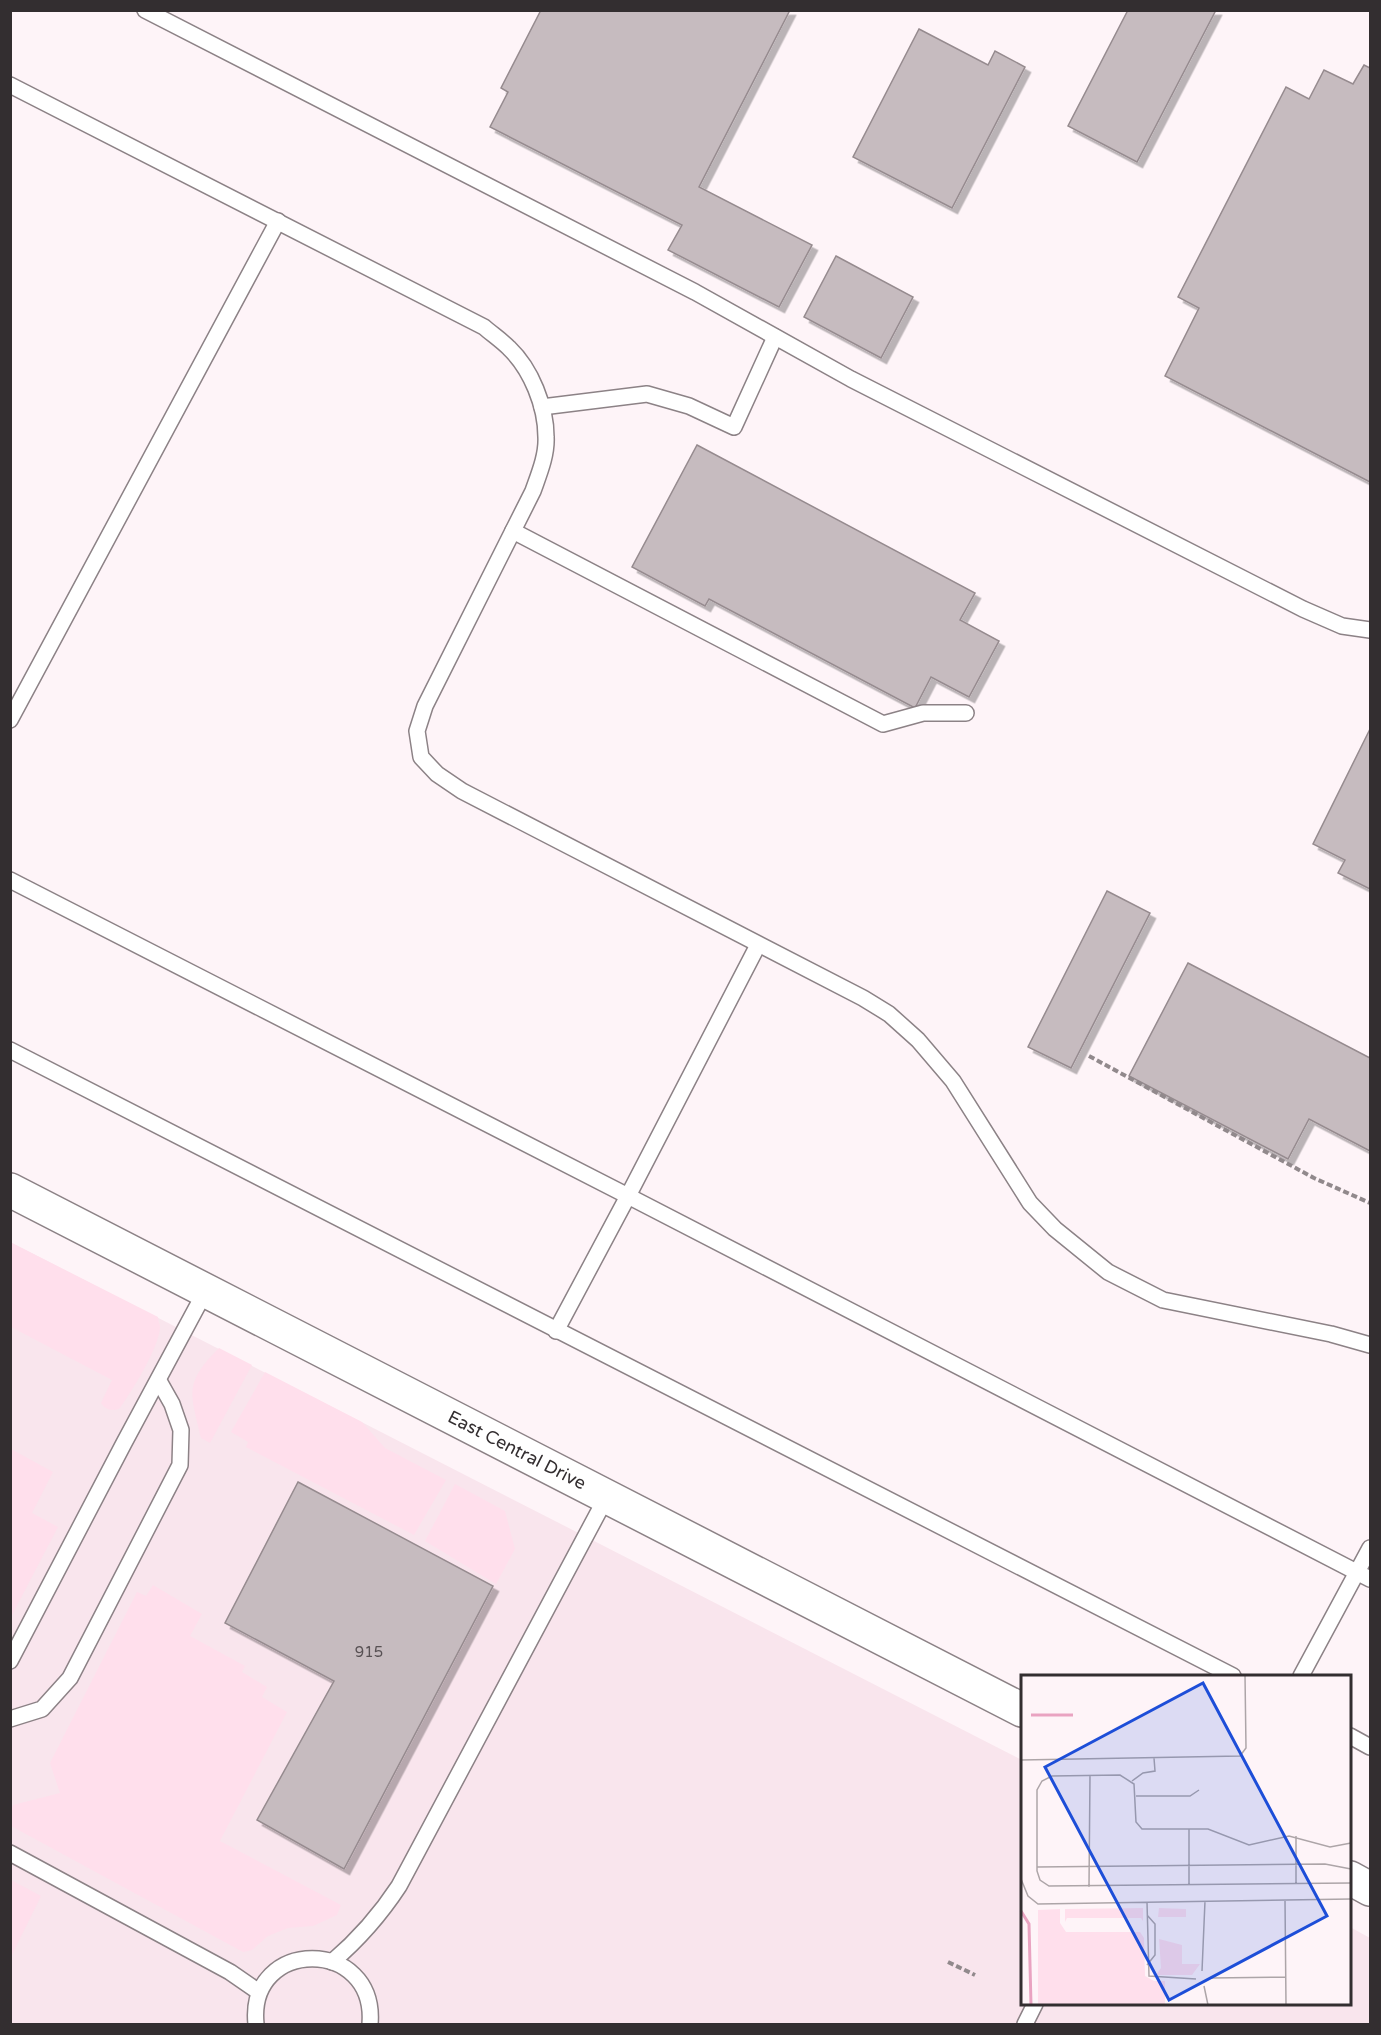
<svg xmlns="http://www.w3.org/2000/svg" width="1381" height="2035" font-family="'Varela Round',sans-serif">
	<defs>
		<filter id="shadow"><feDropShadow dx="5.5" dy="5.5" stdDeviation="0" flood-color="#0004"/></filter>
	</defs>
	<rect width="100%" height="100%" fill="#fef4f8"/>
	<polygon fill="#f9e5ed" points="10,1242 1022,1760 1022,2004 1350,2004 1350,1927 1370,1938 1370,2024 11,2024"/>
	<g fill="#ffdfec">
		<path d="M 10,1242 L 158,1317 C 158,1321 160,1324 160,1327 C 160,1346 131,1393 119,1409 C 111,1411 106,1410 101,1403 L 112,1380 L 11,1327 Z"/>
		<path d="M 219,1348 L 252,1365 L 210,1443 L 201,1438 C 191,1393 183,1384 219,1348 Z"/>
		<polygon points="265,1372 362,1422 385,1448 446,1480 414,1535 246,1447 248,1442 231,1432"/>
		<polygon points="11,1449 53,1472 32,1513 58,1527 11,1617"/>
		<polygon points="455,1484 505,1511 515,1549 496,1584 425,1541"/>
		<polygon points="153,1585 202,1614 190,1636 245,1666 242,1672 267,1687 262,1697 287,1712 220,1841 341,1905 337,1915 313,1926 288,1928 268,1936 252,1950 243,1952 11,1826 11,1812 13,1805 60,1793 50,1763 137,1592 146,1596"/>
		<polygon points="11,1880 41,1896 11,1957"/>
	</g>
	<g fill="#c6bbbf" stroke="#968b8f" stroke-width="1.5" filter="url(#shadow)">
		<polygon points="541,10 790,10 699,187 812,245 779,307 668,250 682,225 490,127 508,92 501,88"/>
		<polygon points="1128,10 1216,10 1137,162 1068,126"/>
		<polygon points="919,29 988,65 995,51 1025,67 952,208 853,157"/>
		<polygon points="1364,65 1370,68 1370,482 1165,376 1199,308 1178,297 1286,87 1309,99 1324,70 1353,84"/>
		<polygon points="836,256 913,297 881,358 804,317"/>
		<polygon points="697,445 975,593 960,620 999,641 969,697 931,677 915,708 709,599 705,606 632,567"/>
		<polygon points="1370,729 1370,889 1338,873 1345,860 1313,844"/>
		<polygon points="1107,891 1150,913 1071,1068 1028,1047"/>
		<polygon points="1188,963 1370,1058 1370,1151 1309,1119 1288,1159 1129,1076"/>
		<polygon points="298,1482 493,1586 344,1869 257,1820 334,1681 225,1623"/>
	</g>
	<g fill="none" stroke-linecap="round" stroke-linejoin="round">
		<g stroke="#8c8286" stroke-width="18">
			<g id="lane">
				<polyline points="145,10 695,292 851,379 1303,609 1342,626 1370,630"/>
				<path d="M 10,85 L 484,327 C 492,334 501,340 509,348 C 531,369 546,406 546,437 C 547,455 539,474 533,491 L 425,706 L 417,731 L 421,757 L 437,774 L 462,791 L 863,998 L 889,1014 L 918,1040 L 953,1081 L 1030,1203 L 1055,1229 L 1108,1272 L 1163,1300 L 1331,1334 L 1370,1345"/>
				<polyline points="542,407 647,394 689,406 734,427 775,337"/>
				<polyline points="513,531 883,724 923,713 966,713"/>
				<polyline points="10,720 278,221"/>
				<polyline points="10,880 628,1196 1370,1579"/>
				<polyline points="10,1050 1233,1676"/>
				<polyline points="556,1331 628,1196 758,945"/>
				<polyline points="10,1661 124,1443 206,1290"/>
				<polyline points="1301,1676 1370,1548"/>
				<polyline points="10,1719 42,1709 70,1678 180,1465 181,1430 172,1404 159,1381"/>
				<polyline points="1350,1736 1370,1747"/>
				<polyline points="10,1853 230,1972 259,1992"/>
				<path d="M 332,1962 C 359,1939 380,1915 399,1886 L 607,1496"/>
				<path d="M 256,2024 C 247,1937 377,1937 370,2024"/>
				<polyline points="1025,2024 1035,2004"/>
			</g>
		</g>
		<g stroke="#8c8286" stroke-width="36">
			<g id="secondary">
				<polyline points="10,1190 1022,1710"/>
				<polyline points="1350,1878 1370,1889"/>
			</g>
		</g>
		<g stroke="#91898c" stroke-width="4" stroke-dasharray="6 3" stroke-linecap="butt">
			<polyline points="1089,1056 1314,1178 1370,1203"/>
			<polyline points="948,1962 975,1975"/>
		</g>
		<use href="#lane" stroke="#fff" stroke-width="15"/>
		<use href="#secondary" stroke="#fff" stroke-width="33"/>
	</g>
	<g text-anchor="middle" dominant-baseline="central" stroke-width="6" stroke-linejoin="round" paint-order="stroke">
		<g font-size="15" fill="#585154">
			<text x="369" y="1652">915</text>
		</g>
		<g font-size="18" fill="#332e30" stroke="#fff">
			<text transform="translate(517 1450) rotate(27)">East Central Drive</text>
		</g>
	</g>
	<g transform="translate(1021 1675)">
		<rect width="330" height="330" fill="#fef4f8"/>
		<path d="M 122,233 L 122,246 L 120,243 L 46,243 L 44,247 L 44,234 ZM 138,233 L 165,234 L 165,242 L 137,242 ZM 39,234 L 39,248 L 45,257 L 119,257 L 123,263 L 124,301 L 133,306 L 144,306 L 144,330 L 17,330 L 17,235 ZM 138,264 L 161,270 L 161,289 L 179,289 L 171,300 L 135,300 L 140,293 Z" fill="#ffdfec"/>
		<path fill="none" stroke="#e9a3c1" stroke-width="3" d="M 10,40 L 52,40M 0,236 L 8,249 L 10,330"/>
		<path fill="none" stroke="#ada5a8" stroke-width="1.5" d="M 0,85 L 219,81 L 225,73 L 224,0M 111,106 L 122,98 L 134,96 L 133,83M 115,121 L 169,121 L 178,115M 168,154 L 168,210M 330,168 L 309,172 L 268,161 L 228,170 L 187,154 L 121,154 L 115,147 L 113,109 L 99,100 L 31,101 L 21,106 L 16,115 L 16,196 L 19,205 L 28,211 L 330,208M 16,192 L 304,189 L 330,194M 0,204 L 7,221 L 17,229 L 330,224M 275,209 L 275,161M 68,212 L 69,100M 264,225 L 265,330M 126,227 L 128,301 L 175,304M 126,240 L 134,249 L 134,280 L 126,290M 181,296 L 184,226M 190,303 L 265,302M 183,311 L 187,330"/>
		<path fill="#1d4ed8" fill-opacity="0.15" stroke="#1d4ed8" stroke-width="3" d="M 182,8 L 306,241 L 148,325 L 24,92 Z"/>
		<rect width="330" height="330" fill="none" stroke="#332e30" stroke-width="3"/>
	</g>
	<rect width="1381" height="2035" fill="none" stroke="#332e30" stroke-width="24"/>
</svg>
